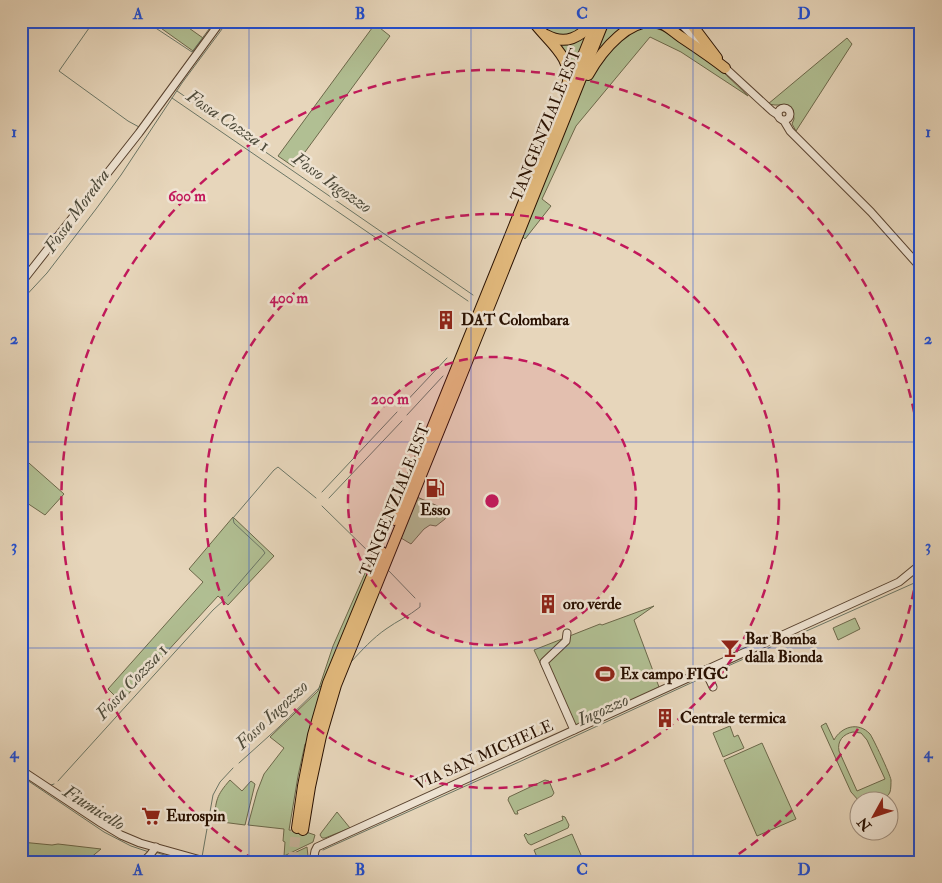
<svg xmlns="http://www.w3.org/2000/svg" width="942" height="883" font-family="'IM FELL Double Pica',serif">
	<rect width="100%" height="100%" fill="#e7d6bb"/>
	<filter id="stains"><feTurbulence type="fractalNoise" baseFrequency=".004" numOctaves="4"/><feColorMatrix values="0 0 0 0 .2 0 0 0 0 .09 0 0 0 0 .02 0 0 0 .5 -.17"/></filter>
	<radialGradient id="worn" r=".72"><stop offset=".6" stop-color="#630" stop-opacity="0"/><stop offset="1" stop-color="#630" stop-opacity=".3"/></radialGradient>
	<g fill="#b1bf93" stroke="#6c684a" fill-rule="evenodd">
		<polygon points="151,21 179,21 203,38 193,51"/>
		<polygon points="536,21 591,21 589,24 567,36 547,33"/>
		<polygon points="607,21 643,21 604,46 601,48 598,47"/>
		<polygon points="375,24 390,36 294,167 278,156"/>
		<path d="M 651,27 C 688,36 721,70 748,96 L 681,52 L 650,37 L 576,126 L 542,199 L 551,206 L 525,239 L 522,236 L 587,77 L 598,62 L 633,30 Z"/>
		<polygon points="585,36 586,38 572,70 557,42"/>
		<polygon points="847,38 852,44 796,131 792,124 794,119 793,110 786,105 775,105 768,104"/>
		<polygon points="21,456 64,494 45,515 21,499"/>
		<polygon points="417,497 447,510 445,519 436,526 430,525 424,529 411,544 401,538"/>
		<polygon points="233,517 274,556 228,605 218,596 121,702 108,689 203,582 189,569"/>
		<polygon points="373,555 375,557 312,723 306,744 305,744 298,776 289,830 306,832 315,835 313,842 311,843 284,856 285,842 283,841 284,829 248,825 257,792 264,774 284,748 270,737 318,691 333,646"/>
		<polygon points="654,606 634,620 659,687 574,730 571,727 534,650 600,624 602,625"/>
		<polygon points="855,618 860,629 838,640 833,628"/>
		<path d="M 826,723 L 834,740 C 841,727 858,721 870,734 C 873,738 890,774 891,780 C 891,783 891,789 890,792 C 889,795 885,798 883,800 L 859,801 L 851,792 L 821,726 ZM 853,732 L 861,733 L 867,740 L 885,779 L 857,791 L 839,751 C 837,741 843,734 853,732 Z"/>
		<polygon points="730,726 734,737 738,735 744,748 723,757 713,733"/>
		<polygon points="762,743 796,819 757,836 724,760"/>
		<path d="M 230,780 L 242,791 L 251,781 L 255,784 L 245,825 L 214,821 C 216,800 216,796 230,780 Z"/>
		<polygon points="545,780 549,781 554,793 552,796 517,811 518,814 515,814 508,800 509,797"/>
		<polygon points="337,812 350,828 325,838 322,838 320,835 321,833"/>
		<polygon points="562,816 565,817 569,825 568,828 531,845 528,843 524,835 526,833 528,835 563,820"/>
		<polygon points="572,834 584,862 539,862 534,850"/>
		<polygon points="21,842 52,845 58,844 101,849 89,859 88,862 21,862"/>
		<polygon points="307,847 308,856 306,862 275,862"/>
	</g>
	<g fill="none" stroke-linecap="round" stroke-linejoin="round">
		<g stroke="#6b7666" stroke-width="1">
			<polyline points="94,21 59,71 128,121 139,127"/>
			<polyline points="145,21 192,52 215,21"/>
			<polyline points="177,91 473,295"/>
			<polyline points="172,98 468,301"/>
			<polyline points="21,301 47,273 96,209 121,175 182,83 228,21"/>
			<polyline points="401,407 447,358"/>
			<polyline points="407,415 443,376"/>
			<polyline points="322,492 397,412"/>
			<polyline points="329,498 402,421"/>
			<polyline points="322,506 372,555"/>
			<polyline points="388,570 415,598"/>
			<polyline points="228,596 265,553 263,550 234,523 233,518 274,470 278,467 316,498"/>
			<path d="M 351,662 C 362,650 373,638 386,629 C 397,621 409,616 420,607 L 420,603"/>
			<polyline points="710,674 921,580"/>
			<polyline points="239,763 279,727 322,685"/>
			<polyline points="21,765 33,774"/>
			<polyline points="21,776 104,832 131,846 149,852"/>
			<polyline points="58,781 213,610 224,600"/>
			<polyline points="46,783 51,785 54,784"/>
			<polyline points="323,850 519,762 704,677"/>
			<polyline points="155,852 186,862"/>
			<polyline points="202,857 213,795 220,782 233,768"/>
		</g>
		<polyline stroke="#cab89f" stroke-width="10" stroke-dasharray="10 5" stroke-linecap="butt" points="293,862 296,829"/>
		<g stroke="#58422f" stroke-width="9">
			<g id="minor">
				<polyline points="678,21 704,47"/>
				<polyline points="722,65 772,111 778,115"/>
				<circle cx="784" cy="114" r="6"/>
				<polyline points="784,121 790,131 871,212 921,268"/>
				<polyline points="21,283 139,133 221,21"/>
				<polyline points="567,633 566,641 544,662 574,730"/>
				<polyline points="705,670 713,687"/>
				<polyline points="21,770 101,823 121,835 140,843 208,862"/>
				<polyline points="143,862 150,855 156,847"/>
				<polyline points="313,862 315,851 317,847 899,582 921,564"/>
			</g>
		</g>
		<g stroke="#281000" stroke-width="12">
			<g id="highway">
				<path d="M 533,21 C 547,41 575,58 567,86"/>
				<polyline points="689,21 717,58"/>
				<path d="M 546,35 C 566,46 580,37 594,22"/>
				<path d="M 588,75 C 601,52 631,13 662,24 C 669,27 675,33 681,37 C 696,47 711,57 725,68"/>
				<polyline points="395,520 597,21"/>
				<polyline points="297,828 303,786 313,735 328,683 382,552"/>
				<polyline points="303,830 310,787 321,736 336,685 456,389 604,21"/>
			</g>
		</g>
		<use href="#minor" stroke="#efe4d3" stroke-width="7"/>
		<use href="#highway" stroke="#e4bb7e" stroke-width="10"/>
	</g>
	<path fill="none" stroke="#1d4ed8" stroke-width="1" stroke-opacity="0.55" d="M 249,21 L 249,862M 471,21 L 471,862M 693,21 L 693,862M 21,234 L 921,234M 21,442 L 921,442M 21,648 L 921,648"/>
	<circle cx="492" cy="501" r="144" fill="#c2185b" fill-opacity=".12"/>
	<g fill="none" stroke="#c2185b" stroke-width="2.5" stroke-dasharray="9 6">
		<circle cx="492" cy="501" r="144"/>
		<circle cx="492" cy="501" r="287"/>
		<path d="M921 546A431 431 0 0 1 730 860M254 860A431 431 0 1 1 921 456"/>
	</g>
	<defs>
		<g id="building-bare" transform="scale(1.5)"><path d="M-4-6H4V6H1V3H-1V6H-4ZM-2.5-4.3h1.7v1.8h-1.7ZM.8-4.3h1.7v1.8H.8ZM-2.5-1h1.7V.8h-1.7ZM.8-1h1.7V.8H.8Z" fill="#8f2418" stroke="#efe4d3" stroke-width="2.5" paint-order="stroke"/></g>
		<g id="fuel-bare" transform="scale(1.5)"><path d="M-5.5-6h7V0h2V4h1.3V-2.5L3-4.5l.8-.8L6-3V5H2.5V1h-1V6h-7ZM-4.2-4.7v3.2H.2V-4.7Z" fill="#8f2418" stroke="#efe4d3" stroke-width="2.5" paint-order="stroke"/></g>
		<g id="bar-bare" transform="scale(1.5)"><path d="M-6-5H6L.8 .8V4.5H3.5V6h-7V4.5H-.8V.8Z" fill="#8f2418" stroke="#efe4d3" stroke-width="2.5" paint-order="stroke"/></g>
		<g id="stadium-bare" transform="scale(1.5)"><path d="M0-5a6.5 5 0 1 0 0 10a6.5 5 0 1 0 0-10ZM-3.5-1.8h7v3.6h-7Z" fill="#8f2418" stroke="#efe4d3" stroke-width="2.5" paint-order="stroke"/></g>
		<g id="supermarket-bare" transform="scale(1.5)"><path d="M-6-5.5h2.5l.6 2H6L4.5 2H-2.5L-4.4-4H-6ZM-1.5 3.2a1.3 1.3 0 1 0 .1 0ZM3 3.2a1.3 1.3 0 1 0 .1 0Z" fill="#8f2418" stroke="#efe4d3" stroke-width="2.5" paint-order="stroke"/></g>
	</defs>
	<g fill-rule="evenodd">
		<use href="#building-bare" x="446" y="320"/>
		<use href="#fuel-bare" x="435" y="488"/>
		<use href="#building-bare" x="548" y="604"/>
		<use href="#bar-bare" x="730" y="648"/>
		<use href="#stadium-bare" x="605" y="674"/>
		<use href="#building-bare" x="665" y="718"/>
		<use href="#supermarket-bare" x="151" y="816"/>
	</g>
	<g text-anchor="middle" dominant-baseline="central" stroke-width="5" stroke-linejoin="round" paint-order="stroke">
		<g font-size="16" fill="#281000" stroke="#efe4d3">
			<text transform="translate(546 125) rotate(-68)">TANGENZIALE EST</text>
			<text transform="translate(395 500) rotate(-68)">TANGENZIALE EST</text>
			<text transform="translate(484 755) rotate(-24)">VIA SAN MICHELE</text>
		</g>
		<g font-size="16" font-weight="bold" fill="#281000" stroke="#efe4d3" text-anchor="start">
			<text x="461" y="320">DAT Colombara</text>
			<text x="435" y="510" text-anchor="middle">Esso</text>
			<text x="563" y="604">oro verde</text>
			<text x="745" y="639">Bar Bomba<tspan x="745" dy="18">dalla Bionda</tspan></text>
			<text x="620" y="674">Ex campo FIGC</text>
			<text x="680" y="718">Centrale termica</text>
			<text x="166" y="816">Eurospin</text>
		</g>
		<g font-size="18" font-style="italic" fill="#4f4c3c" stroke="#efe4d3">
			<text transform="translate(228 121) rotate(34)">Fossa Cozza 1</text>
			<text transform="translate(332 183) rotate(35)">Fosso Ingozzo</text>
			<text transform="translate(77 211) rotate(-54)">Fossa Moredra</text>
			<text transform="translate(132 682) rotate(-47)">Fossa Cozza 1</text>
			<text transform="translate(603 710) rotate(-24)">Ingozzo</text>
			<text transform="translate(272 715) rotate(-43)">Fosso Ingozzo</text>
			<text transform="translate(94 808) rotate(32)">Fiumicello</text>
		</g>
	</g>
	<circle cx="492" cy="501" r="8" fill="#c2185b" stroke="#efe4d3" stroke-width="2.5"/>
	<g font-size="15" text-anchor="middle" font-weight="bold" fill="#c2185b" stroke="#efe4d3" stroke-width="5" stroke-linejoin="round" paint-order="stroke">
		<text x="187" y="201">600 m</text>
		<text x="289" y="303">400 m</text>
		<text x="390" y="404">200 m</text>
	</g>
	<rect width="942" height="883" fill="none" stroke="#e7d6bb" stroke-width="55"/>
	<g transform="translate(874 816) rotate(230)"><circle r="24" fill="#efe4d3" stroke="#9f8f7f"/>
	<path d="M0-4L9 19L0 12L-9 19Z" fill="#8f2418"/>
	<text y="-8" font-size="14" font-weight="bold" text-anchor="middle" fill="#281000">N</text>
	</g>
	<rect x="28" y="28" width="886" height="828" fill="none" stroke="#1d4ed8" stroke-width="2"/>
	<g font-size="16" text-anchor="middle" font-weight="bold" fill="#1d4ed8">
		<text x="138" y="19">A</text>
		<text x="360" y="19">B</text>
		<text x="582" y="19">C</text>
		<text x="804" y="19">D</text>
		<text x="14" y="137">1</text>
		<text x="928" y="137">1</text>
		<text x="14" y="344">2</text>
		<text x="928" y="344">2</text>
		<text x="14" y="551">3</text>
		<text x="928" y="551">3</text>
		<text x="14" y="758">4</text>
		<text x="928" y="758">4</text>
		<text x="138" y="875">A</text>
		<text x="360" y="875">B</text>
		<text x="582" y="875">C</text>
		<text x="804" y="875">D</text>
	</g>
	<rect width="100%" height="100%" filter="url(#stains)"/>
	<rect width="100%" height="100%" fill="url(#worn)"/>
</svg>
